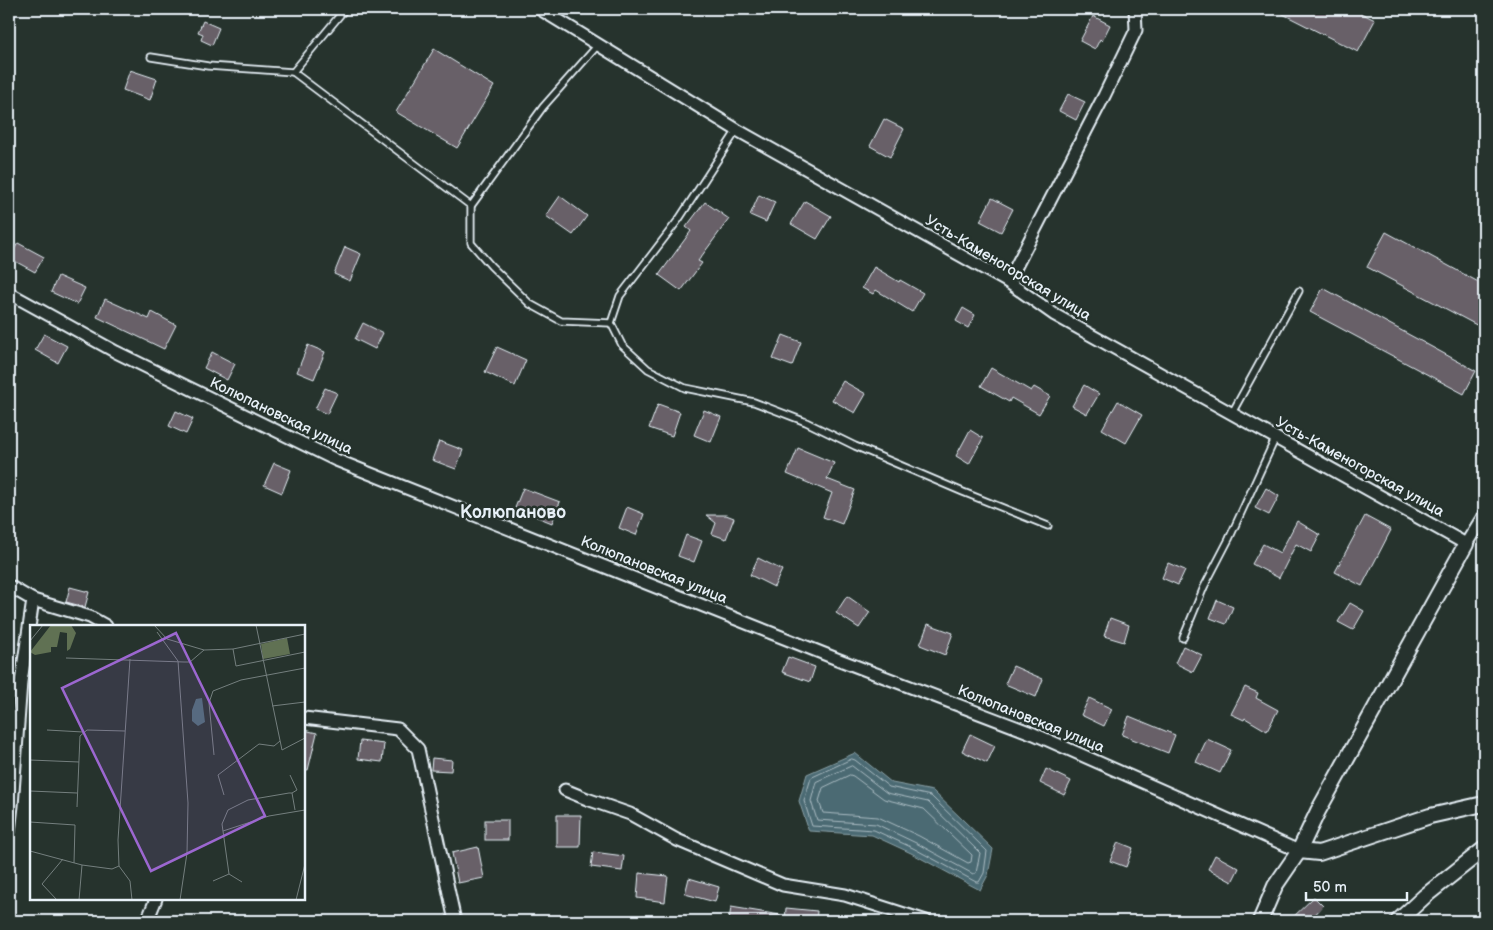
<svg xmlns="http://www.w3.org/2000/svg" width="1493" height="930" font-family="'Balsamiq Sans',sans-serif">
	<rect width="100%" height="100%" fill="#26332d"/>
	<filter id="ink" filterUnits="userSpaceOnUse"><feTurbulence type="fractalNoise" baseFrequency=".02" numOctaves="2"/><feDisplacementMap in="SourceGraphic" scale="10" xChannelSelector="R" yChannelSelector="G"/><feConvolveMatrix kernelMatrix="1 2 1 2 8 2 1 2 1" color-interpolation-filters="sRGB"/></filter>
	<g filter="url(#ink)">
		<polygon fill="#4c6b73" stroke="#8aa1a8" points="855,753 892,783 933,791 993,849 988,875 980,890 911,853 872,835 809,831 799,801 807,774"/>
		<g fill="none" stroke-linecap="round" stroke-linejoin="round">
			<g stroke="#aabbc3" stroke-width="1">
				<polygon points="852,759 855,760 889,787 931,796 987,851 984,873 979,882 976,882 913,848 874,830 812,826 804,801 811,778"/>
				<polygon points="852,766 887,793 928,802 980,853 976,873 973,874 916,843 876,824 817,820 811,801 816,782"/>
				<polygon points="850,775 853,776 884,799 924,809 972,855 971,862 968,863 919,836 878,817 823,813 819,801 823,788"/>
			</g>
		</g>
		<g fill="#676068" stroke="#e8f1f8">
			<polygon points="1273,9 1353,9 1375,20 1358,52"/>
			<polygon points="1093,16 1110,25 1102,41 1100,39 1095,49 1080,41"/>
			<polygon points="203,21 219,28 212,45 201,40 203,34 198,32"/>
			<polygon points="434,49 494,86 457,148 396,112"/>
			<polygon points="130,70 157,79 150,100 123,90"/>
			<polygon points="1068,94 1085,102 1076,120 1059,111"/>
			<polygon points="884,119 904,129 890,157 870,146"/>
			<polygon points="759,195 775,202 766,222 750,215"/>
			<polygon points="560,196 587,216 573,235 546,216"/>
			<polygon points="992,198 1013,209 1001,232 980,221"/>
			<polygon points="805,201 831,216 817,239 791,224"/>
			<polygon points="705,202 729,219 698,261 702,263 681,291 659,275 691,231 686,227"/>
			<polygon points="1386,232 1484,285 1484,329 1367,267"/>
			<polygon points="18,243 44,257 35,272 9,258"/>
			<polygon points="345,247 361,254 350,281 334,274"/>
			<polygon points="874,267 899,282 900,280 923,293 912,312 876,290 873,294 862,288"/>
			<polygon points="58,276 85,288 77,304 51,292"/>
			<polygon points="1323,288 1476,371 1464,394 1310,312"/>
			<polygon points="105,299 149,319 152,312 176,325 164,349 97,317"/>
			<polygon points="963,308 975,315 968,328 956,321"/>
			<polygon points="363,323 383,333 375,349 355,339"/>
			<polygon points="44,334 67,346 58,363 35,350"/>
			<polygon points="783,335 801,342 792,366 773,359"/>
			<polygon points="308,345 325,352 314,379 297,372"/>
			<polygon points="497,347 526,360 515,386 485,372"/>
			<polygon points="212,352 235,364 227,380 204,368"/>
			<polygon points="991,368 1031,391 1034,387 1050,396 1039,414 1011,398 1009,402 981,386"/>
			<polygon points="843,381 866,394 855,413 832,400"/>
			<polygon points="1084,385 1099,394 1087,414 1072,406"/>
			<polygon points="325,388 337,393 327,414 315,409"/>
			<polygon points="1118,401 1142,415 1126,443 1102,429"/>
			<polygon points="658,404 680,412 672,436 649,428"/>
			<polygon points="704,410 721,417 711,442 694,435"/>
			<polygon points="176,411 193,419 186,434 169,426"/>
			<polygon points="970,430 983,438 969,464 956,456"/>
			<polygon points="439,441 463,450 456,469 432,460"/>
			<polygon points="798,448 834,463 827,479 855,490 842,524 823,517 832,493 787,474"/>
			<polygon points="274,463 291,470 282,493 264,485"/>
			<polygon points="523,488 560,502 552,523 515,508"/>
			<polygon points="1266,488 1279,496 1269,515 1255,508"/>
			<polygon points="627,507 644,514 636,535 619,528"/>
			<polygon points="706,515 726,515 734,518 726,539 712,534 716,523"/>
			<polygon points="1365,516 1391,530 1362,586 1335,572"/>
			<polygon points="1297,521 1320,535 1311,552 1296,544 1279,578 1252,564 1263,544 1280,553"/>
			<polygon points="686,535 702,541 694,562 678,556"/>
			<polygon points="758,558 782,570 774,587 750,575"/>
			<polygon points="1168,563 1185,570 1178,585 1162,578"/>
			<polygon points="70,587 89,592 85,607 66,602"/>
			<polygon points="847,596 870,612 859,628 836,613"/>
			<polygon points="1217,600 1233,607 1226,624 1210,618"/>
			<polygon points="1350,603 1364,611 1353,630 1338,622"/>
			<polygon points="1110,618 1129,625 1124,642 1104,636"/>
			<polygon points="928,624 953,633 945,655 920,645"/>
			<polygon points="1183,646 1202,655 1193,672 1175,663"/>
			<polygon points="788,657 815,667 810,682 782,672"/>
			<polygon points="1013,666 1043,679 1036,697 1005,684"/>
			<polygon points="1245,687 1258,693 1256,698 1278,710 1267,731 1245,718 1244,720 1231,714"/>
			<polygon points="1089,698 1112,709 1104,726 1081,715"/>
			<polygon points="1129,716 1175,735 1168,753 1122,735"/>
			<polygon points="304,730 317,733 308,770 304,769"/>
			<polygon points="970,734 995,746 987,763 962,751"/>
			<polygon points="1207,739 1231,750 1220,773 1196,762"/>
			<polygon points="360,741 384,744 382,762 358,759"/>
			<polygon points="432,758 452,760 451,771 431,770"/>
			<polygon points="1046,769 1071,781 1064,795 1040,783"/>
			<polygon points="557,815 581,815 580,847 557,847"/>
			<rect x="485" y="820" width="23" height="20"/>
			<polygon points="1118,842 1133,848 1126,867 1110,861"/>
			<polygon points="478,847 484,878 458,883 452,853"/>
			<polygon points="593,852 624,856 622,871 591,867"/>
			<polygon points="1215,855 1239,868 1232,882 1208,869"/>
			<polygon points="639,873 668,876 665,902 637,898"/>
			<polygon points="689,878 719,887 715,902 685,894"/>
			<polygon points="1314,897 1323,906 1309,921 1289,921"/>
			<polygon points="731,907 780,915 780,921 729,921"/>
			<polygon points="786,908 817,911 816,921 785,921"/>
		</g>
		<g fill="none" stroke-linecap="round" stroke-linejoin="round">
			<g stroke="#e8f1f8" stroke-width="9">
				<g id="service">
					<polyline points="345,9 293,72 471,206 543,107 598,45"/>
					<polyline points="151,57 208,66 293,72"/>
					<polyline points="737,130 679,219 620,296 611,323 622,345 648,369 685,388 754,402 806,422 855,446 963,492 1048,526"/>
					<polyline points="471,206 471,243 491,266 530,304 561,321 611,323"/>
					<polyline points="1232,413 1299,291"/>
					<polyline points="1183,638 1204,587 1229,539 1276,437"/>
				</g>
			</g>
			<g stroke="#e8f1f8" stroke-width="15">
				<g id="minor">
					<polyline points="540,9 737,130 1008,282 1055,315 1466,544 1484,515"/>
					<polyline points="1008,282 1104,96 1136,30 1135,9"/>
					<polyline points="9,293 116,352 336,460 837,659 1034,734 1299,851"/>
					<polyline points="9,586 33,600 90,617 106,626"/>
					<polyline points="304,718 398,729 418,749 455,921"/>
					<polyline points="565,790 587,799 630,814 677,840 783,885 845,895 926,921"/>
					<polyline points="9,832 12,806 21,682 33,600"/>
					<polyline points="147,921 156,899"/>
				</g>
			</g>
			<g stroke="#e8f1f8" stroke-width="18">
				<g id="tertiary">
					<polyline points="1299,851 1319,853 1430,816 1479,805 1484,805"/>
					<polyline points="1260,921 1275,886 1299,851 1318,811 1466,544"/>
					<polyline points="1398,921 1425,896 1484,849"/>
				</g>
			</g>
			<use href="#service" stroke="#26332d" stroke-width="5.5"/>
			<use href="#minor" stroke="#26332d" stroke-width="11"/>
			<use href="#tertiary" stroke="#26332d" stroke-width="14"/>
		</g>
	</g>
	<g text-anchor="middle" dominant-baseline="central" stroke-width="5" stroke-linejoin="round" paint-order="stroke">
		<g font-size="15" fill="#e8f1f8" stroke="#26332d">
			<text transform="translate(1008 268) rotate(31)">Усть-Каменогорская улица</text>
			<text transform="translate(281 416) rotate(26)">Колюпановская улица</text>
			<text transform="translate(1360 467) rotate(29)">Усть-Каменогорская улица</text>
			<text transform="translate(654 570) rotate(22)">Колюпановская улица</text>
			<text transform="translate(1031 719) rotate(22)">Колюпановская улица</text>
		</g>
		<g font-size="18" font-weight="bold" fill="#e8f1f8" stroke="#26332d">
			<text x="513" y="512">Колюпаново</text>
		</g>
	</g>
	<g transform="translate(30 625)">
		<rect width="275" height="275" fill="#26332d"/>
		<path d="M 21,0 L 41,0 L 46,8 L 40,24 L 37,26 L 37,8 L 30,7 L 27,22 L 21,22 L 21,27 L 5,30 L 0,27 ZM 257,13 L 260,29 L 233,34 L 231,19 Z" fill="#607153"/>
		<path d="M 172,73 L 175,97 L 168,101 L 162,96 L 162,85 L 166,74 Z" fill="#4c6b73"/>
		<path fill="none" stroke="#747f7e" stroke-width="1" d="M 124,0 L 137,14 L 174,25 L 203,24 L 275,9M 226,0 L 252,125 L 275,113M 127,7 L 148,36M 0,16 L 13,0M 203,24 L 206,41 L 275,27M 36,33 L 154,37 L 160,37 L 174,25M 100,34 L 88,215 L 89,241 L 100,256 L 102,275M 148,36 L 158,178 L 157,228 L 150,275M 242,81 L 275,77M 17,105 L 53,107M 184,130 L 179,78 L 183,66 L 211,55 L 275,43M 0,135 L 49,137M 260,150 L 267,165 L 262,168M 0,166 L 47,168M 194,170 L 188,150 L 229,119 L 244,121 L 250,116M 47,182 L 50,111 L 57,105 L 95,106M 0,197 L 45,200 L 44,238M 193,206 L 239,191 L 275,185M 0,226 L 52,240 L 82,244 L 89,241M 199,249 L 212,257M 183,256 L 199,249 L 192,199 L 198,185 L 218,175 L 259,168 L 262,168 L 265,185M 27,275 L 12,259 L 33,234M 49,275 L 52,240M 266,275 L 275,239"/>
		<path fill="#9c67d0" fill-opacity="0.15" stroke="#9c67d0" stroke-width="2.5" d="M 146,8 L 235,191 L 121,246 L 32,63 Z"/>
		<rect width="275" height="275" fill="none" stroke="#e8f1f8" stroke-width="2.5"/>
	</g>
	<rect width="1493" height="930" fill="none" stroke="#26332d" stroke-width="30"/>
	<rect x="15" y="15" width="1463" height="900" fill="none" stroke="#e8f1f8" stroke-width="2" filter="url(#ink)"/>
	<path d="M1306 892v8h101v-8" fill="none" stroke="#e8f1f8" stroke-width="2.5"/>
	<text x="1313" y="892" font-size="15" fill="#e8f1f8" stroke="#26332d" stroke-width="4" paint-order="stroke">50 m</text>
</svg>
